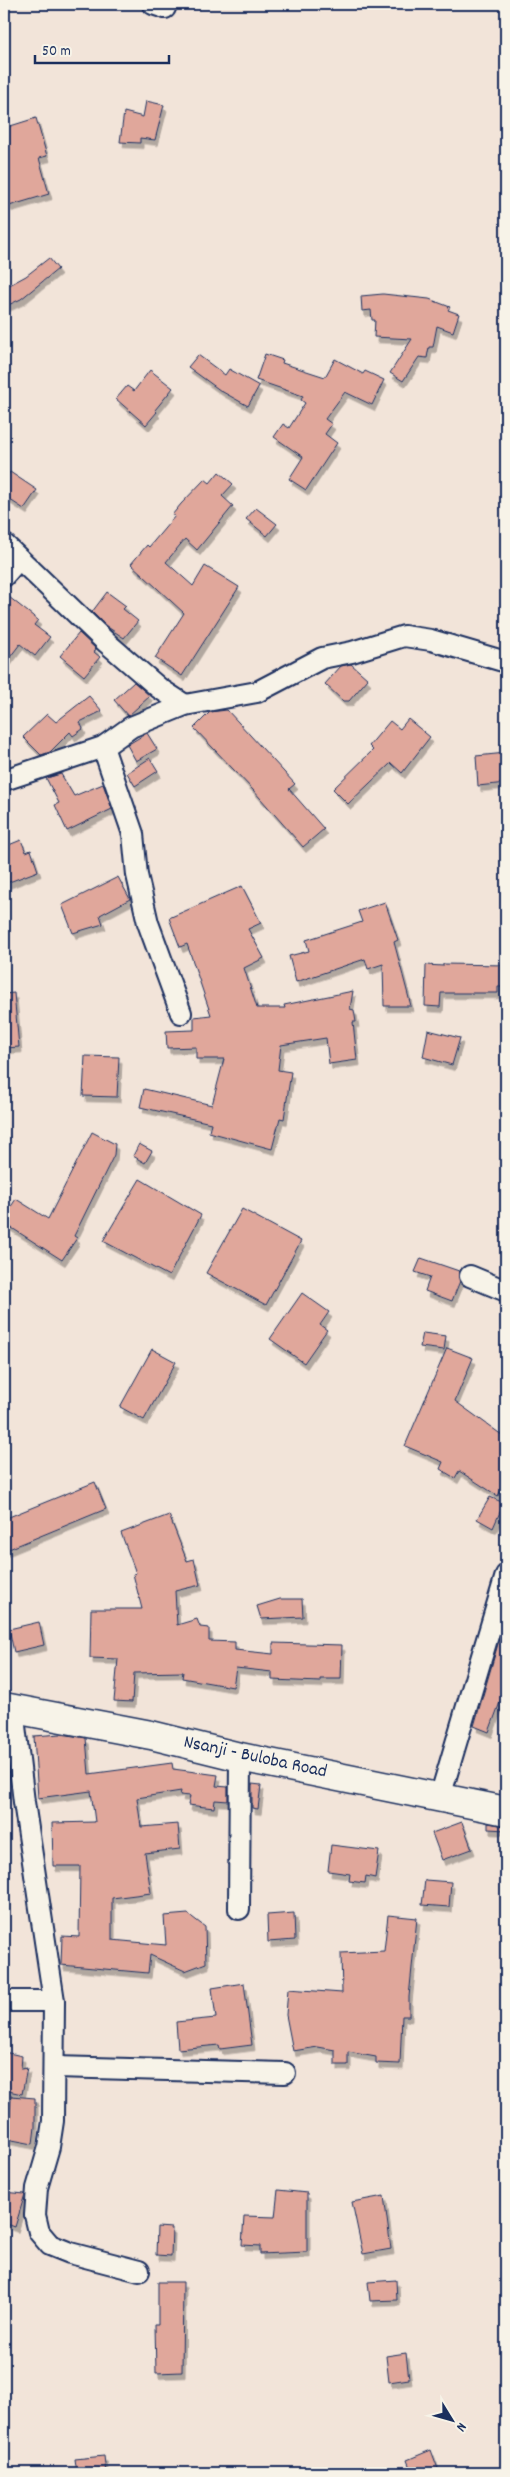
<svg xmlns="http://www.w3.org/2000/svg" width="510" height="2477" font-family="Dekko,sans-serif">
	<defs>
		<filter id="shadow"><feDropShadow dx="3" dy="5.5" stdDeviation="0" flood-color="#0004"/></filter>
	</defs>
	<rect width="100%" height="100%" fill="#f2e4d9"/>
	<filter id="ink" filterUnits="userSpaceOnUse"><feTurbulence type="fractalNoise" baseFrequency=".02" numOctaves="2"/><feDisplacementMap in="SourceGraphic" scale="10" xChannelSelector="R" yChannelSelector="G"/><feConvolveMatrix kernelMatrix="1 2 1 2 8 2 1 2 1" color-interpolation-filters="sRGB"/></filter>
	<g filter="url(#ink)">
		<g fill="#e0a79b" stroke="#1b2f5e" filter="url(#shadow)">
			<polygon points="146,101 164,105 155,140 140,138 140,143 120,142 124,112 143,117"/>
			<polygon points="36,118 47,156 39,158 49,194 9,206 4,189 4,128"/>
			<polygon points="49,258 58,269 21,299 4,307 4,288 26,276"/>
			<polygon points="383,294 429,299 450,307 448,310 459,314 453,332 437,326 433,347 429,347 427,358 419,357 403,381 390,373 412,339 374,337 375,320 372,320 371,310 362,311 361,296"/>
			<polygon points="265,354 283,360 282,363 325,377 335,359 363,374 365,371 384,380 372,405 345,392 325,419 332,424 325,434 337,443 306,490 289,479 303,457 274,437 283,424 289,428 305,403 301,400 303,396 256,380"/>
			<polygon points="198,355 225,375 229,369 259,386 248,406 221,391 188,367"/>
			<polygon points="150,370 173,388 155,410 157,412 146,425 116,399 127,386 134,391"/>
			<polygon points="10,472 37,490 24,509 4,496 4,481"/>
			<polygon points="219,472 233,484 222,496 233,506 197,550 185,539 166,562 193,586 205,566 239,587 182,676 155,658 184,613 131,564 147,545 149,547 175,516 172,515 181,504 205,479 210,483"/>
			<polygon points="256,508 277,524 267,536 246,519"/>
			<polygon points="107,592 126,606 123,609 138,621 124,638 106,626 92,612"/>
			<polygon points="4,593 38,620 34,625 50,637 35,656 20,644 4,665"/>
			<polygon points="79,633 96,649 94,652 100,657 84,676 60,656"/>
			<polygon points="351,664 368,679 349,701 343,701 325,684 341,666"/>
			<polygon points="134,682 150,696 128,716 114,700"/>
			<polygon points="89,696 102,711 80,722 83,729 73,736 70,732 50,752 41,755 23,737 47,714 56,722"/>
			<polygon points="227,710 295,784 289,789 324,829 303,847 253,790 194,728 210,712"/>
			<polygon points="408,719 430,737 402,773 391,763 348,804 333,789 373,750 369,746 390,721 400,729"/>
			<polygon points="147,733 157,749 136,761 127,745"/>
			<polygon points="506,753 506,783 478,786 476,756"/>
			<polygon points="150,758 158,771 135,786 127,773"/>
			<polygon points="61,774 74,796 103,784 112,809 67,831 55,805 59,803 46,778"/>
			<polygon points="21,840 26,852 31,850 38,871 4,884 4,847"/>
			<polygon points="118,877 130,899 100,915 103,924 73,933 62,905"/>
			<polygon points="242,886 261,923 248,929 264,958 244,968 257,1008 285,1008 284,1005 353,991 350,1009 354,1010 356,1022 353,1022 357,1060 329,1064 326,1038 281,1045 278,1070 291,1072 284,1119 280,1118 272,1149 209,1132 211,1123 140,1107 144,1089 212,1105 224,1059 196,1059 196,1047 167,1048 166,1031 194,1030 194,1017 211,1015 187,944 180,947 169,918"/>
			<polygon points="385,902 398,940 394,942 411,1006 384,1006 383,964 368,969 365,959 296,982 289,956 309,951 306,940 362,922 358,911"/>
			<polygon points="443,964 506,965 506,987 498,987 498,993 441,993 440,1007 425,1006 426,965 443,966"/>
			<polygon points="14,993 19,1047 6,1048 4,994"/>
			<polygon points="428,1030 460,1038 452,1065 423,1057"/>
			<polygon points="85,1056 119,1057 117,1097 83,1096"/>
			<polygon points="92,1132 115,1144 114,1155 74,1236 77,1238 62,1260 4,1223 4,1217 16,1199 48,1219"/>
			<polygon points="139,1144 152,1151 145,1163 133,1156"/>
			<polygon points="140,1179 201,1215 169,1276 103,1241"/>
			<polygon points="242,1209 301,1241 266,1305 206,1273"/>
			<polygon points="421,1258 459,1271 460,1281 452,1301 425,1291 430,1277 415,1272"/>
			<polygon points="302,1293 329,1312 320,1325 327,1330 304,1363 270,1339"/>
			<polygon points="423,1333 446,1336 444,1350 420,1347"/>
			<polygon points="447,1348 473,1358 455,1401 506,1438 506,1479 498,1496 459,1471 455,1478 440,1469 443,1462 405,1446"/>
			<polygon points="152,1349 176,1362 144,1420 120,1407"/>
			<polygon points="95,1482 106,1509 4,1551 4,1519"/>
			<polygon points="490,1497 504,1503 493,1528 477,1519"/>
			<polygon points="169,1515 187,1561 194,1559 200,1585 175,1591 177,1625 197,1619 200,1627 209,1628 209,1641 235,1642 235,1650 273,1654 273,1643 342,1645 341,1679 320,1679 320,1682 272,1680 272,1672 236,1668 233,1687 182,1678 183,1672 134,1673 132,1702 114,1701 118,1659 90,1658 91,1609 142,1609 133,1574 136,1573 121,1533"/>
			<polygon points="280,1599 302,1599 303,1617 261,1619 257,1606"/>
			<polygon points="39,1622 44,1645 14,1652 9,1629"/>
			<polygon points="506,1624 506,1686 489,1732 474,1726 498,1644"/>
			<polygon points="61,1734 86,1738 89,1774 172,1763 173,1769 218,1775 216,1786 228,1787 228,1801 215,1800 214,1808 188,1805 190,1796 180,1795 181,1791 137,1798 141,1827 178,1824 180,1849 145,1853 151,1893 112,1898 112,1940 166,1945 164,1916 188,1914 205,1927 206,1963 185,1971 150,1955 148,1973 61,1965 62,1936 79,1937 80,1866 53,1866 52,1823 95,1822 91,1791 38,1798 34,1736"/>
			<polygon points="252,1784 261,1785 258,1809 252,1808"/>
			<polygon points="462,1822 472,1849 442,1860 432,1833"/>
			<polygon points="488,1823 506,1826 506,1830 488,1829"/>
			<polygon points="331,1845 379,1851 375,1878 366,1876 365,1883 349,1881 350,1874 328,1871"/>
			<polygon points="425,1880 451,1882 449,1907 422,1905"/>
			<polygon points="294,1913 295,1940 268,1942 267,1915"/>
			<polygon points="388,1915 417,1918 409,1997 409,2016 402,2016 400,2064 376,2063 376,2057 348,2052 348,2065 335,2065 335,2050 318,2047 293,2051 286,2015 288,1989 342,1993 341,1953 384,1951"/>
			<polygon points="244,1983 252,2045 220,2049 219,2045 178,2049 176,2022 216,2018 212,1988"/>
			<polygon points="4,2052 22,2056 21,2069 27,2068 22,2094 4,2090"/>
			<polygon points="11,2096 35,2098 35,2127 33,2144 7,2139 9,2119 10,2120"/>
			<polygon points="278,2190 307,2193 307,2252 260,2254 260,2246 242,2245 244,2216 275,2217"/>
			<polygon points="4,2192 25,2194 15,2227 4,2223"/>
			<polygon points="384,2196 391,2249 363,2254 352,2202"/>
			<polygon points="157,2227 172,2228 171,2256 156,2255"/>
			<polygon points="396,2280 397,2300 370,2301 368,2282"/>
			<polygon points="158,2282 183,2282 182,2372 156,2373 155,2325 158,2325"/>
			<polygon points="406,2353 409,2379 389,2382 386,2356"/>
			<polygon points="431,2450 438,2469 427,2473 412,2473 407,2460"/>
			<polygon points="104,2456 106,2473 77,2473 75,2459"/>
		</g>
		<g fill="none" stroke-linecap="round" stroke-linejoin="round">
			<g stroke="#1b2f5e" stroke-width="24">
				<g id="minor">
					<polyline points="153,4 165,8"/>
					<polyline points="4,544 107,643 159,688 185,705"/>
					<polyline points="4,576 19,559"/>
					<polyline points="103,747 133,834 137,875 148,923 181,1013"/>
					<polyline points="4,780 103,747 131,727 185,705 257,692 322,658 352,652 404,636 431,640 506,662"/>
					<polyline points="470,1276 506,1291"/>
					<polyline points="13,1709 24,1802 54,2001 53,2121 49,2147 37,2188 35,2215 39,2232 50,2245 70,2253 139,2271"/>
					<polyline points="440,1797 506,1575"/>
					<polyline points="239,1909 240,1757"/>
					<polyline points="4,2001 54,2001"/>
					<polyline points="55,2067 285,2073"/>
				</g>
			</g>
			<g stroke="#1b2f5e" stroke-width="31">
				<polyline id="secondary" points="4,1707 151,1735 240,1757 506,1811"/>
			</g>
			<use href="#minor" stroke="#f7f3e8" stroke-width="20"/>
			<use href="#secondary" stroke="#f7f3e8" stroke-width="28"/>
		</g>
	</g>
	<g text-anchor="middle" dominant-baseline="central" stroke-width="5" stroke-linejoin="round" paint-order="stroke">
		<g font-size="19" fill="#1b2f5e" stroke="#f7f3e8">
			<text transform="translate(255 1758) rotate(12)">Nsanji - Buloba Road</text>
		</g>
	</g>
	<rect width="510" height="2477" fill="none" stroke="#f7f3e8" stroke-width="20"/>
	<rect x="10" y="10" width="490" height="2457" fill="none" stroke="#1b2f5e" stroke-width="2" filter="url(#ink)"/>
	<g transform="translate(452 2420) rotate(127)" stroke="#f7f3e8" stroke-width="4" paint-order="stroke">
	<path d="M0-4L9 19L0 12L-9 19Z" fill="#1b2f5e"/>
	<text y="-8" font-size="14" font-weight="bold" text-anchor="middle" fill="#1b2f5e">N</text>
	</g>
	<path d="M35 55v8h134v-8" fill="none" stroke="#1b2f5e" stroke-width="2.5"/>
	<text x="42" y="55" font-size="15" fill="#1b2f5e" stroke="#f7f3e8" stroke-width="4" paint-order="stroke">50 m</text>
</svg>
